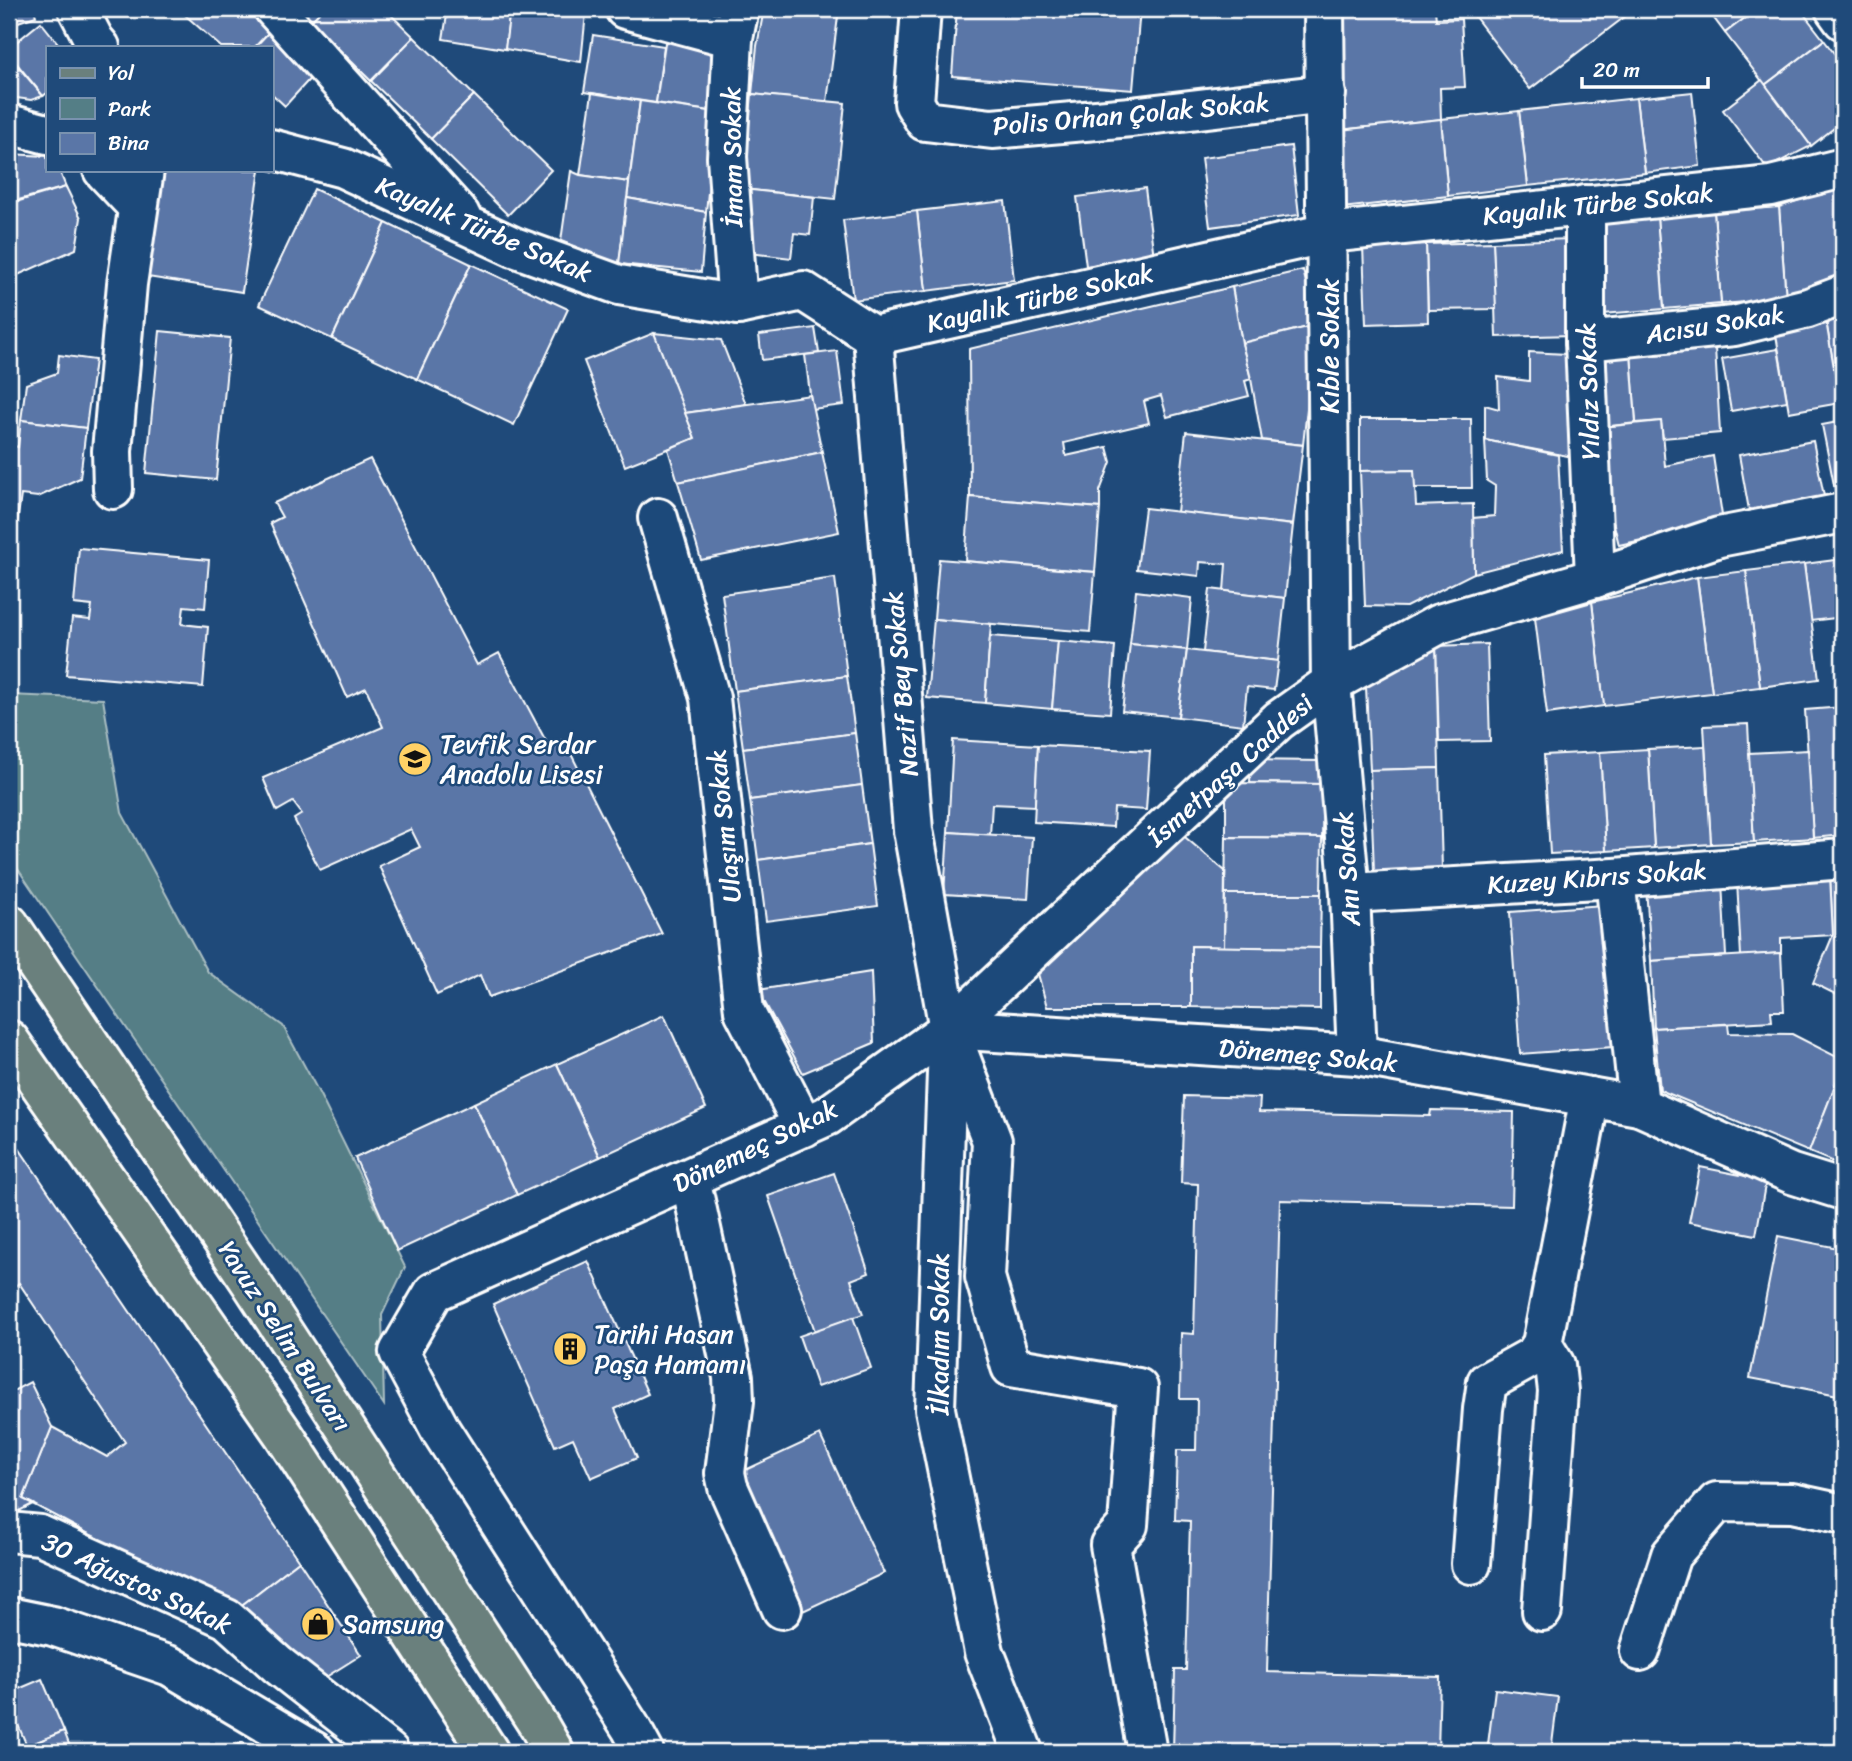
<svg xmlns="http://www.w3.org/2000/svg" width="1852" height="1761" font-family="Sriracha,sans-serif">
	<rect width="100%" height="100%" fill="#1f4a7a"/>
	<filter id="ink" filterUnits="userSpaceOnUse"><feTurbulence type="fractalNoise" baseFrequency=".0143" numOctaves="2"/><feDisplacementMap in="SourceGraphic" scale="14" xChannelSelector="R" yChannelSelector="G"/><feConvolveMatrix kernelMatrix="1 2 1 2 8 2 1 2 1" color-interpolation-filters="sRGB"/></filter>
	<g filter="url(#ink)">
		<polygon fill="#547e86" stroke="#aabec2" stroke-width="2" points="9,695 103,699 122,813 208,972 283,1026 317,1089 405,1267 382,1315 384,1405 9,856"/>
		<g fill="#5a76a7" stroke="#fff" stroke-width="2">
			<polygon points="9,9 34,9 36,16 9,25"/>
			<polygon points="190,9 247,9 271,30 255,47 221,47 185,15"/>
			<polygon points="298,9 323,9 311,21"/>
			<polygon points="323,9 385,9 414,37 371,81 311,21"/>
			<polygon points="448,9 510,9 505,49 443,39"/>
			<polygon points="510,9 572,9 586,13 581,62 505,49"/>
			<polygon points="671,9 722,9 719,22"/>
			<polygon points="764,9 839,9 827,102 752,94 757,46"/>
			<polygon points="957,9 1140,9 1133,90 952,76"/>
			<polygon points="1333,9 1435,9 1436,20 1461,19 1465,87 1440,88 1441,119 1340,130"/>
			<polygon points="1469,9 1635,9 1530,89"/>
			<polygon points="1707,9 1757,9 1725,33"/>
			<polygon points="1757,9 1800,9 1824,40 1765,85 1725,33"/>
			<polygon points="41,22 61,47 47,47 47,93 43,96 9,54 9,48"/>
			<polygon points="271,30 316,72 285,106 271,93 271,47 255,47"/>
			<polygon points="593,35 664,46 656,103 584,92"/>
			<polygon points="666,36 722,46 716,112 656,103"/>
			<polygon points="414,37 474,95 431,139 371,81"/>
			<polygon points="1824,40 1843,65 1843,121 1811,146 1765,85"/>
			<polygon points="11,58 43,96 31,100 9,97 9,60"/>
			<polygon points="1762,80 1811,146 1767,168 1723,110"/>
			<polygon points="1692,92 1700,166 1645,173 1636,98"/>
			<polygon points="592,93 640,101 629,182 580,175"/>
			<polygon points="752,94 845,103 835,199 743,189"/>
			<polygon points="474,95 551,170 508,215 431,139"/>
			<polygon points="1636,98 1645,173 1528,186 1519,111"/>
			<polygon points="640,101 716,112 706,212 627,198"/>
			<polygon points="1519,111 1528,186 1448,196 1441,119"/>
			<polygon points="1441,119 1448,196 1342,208 1340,130"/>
			<polygon points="1291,146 1299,215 1210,227 1201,158"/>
			<polygon points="9,154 47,156 47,170 59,170 66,187 11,202 9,197"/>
			<polygon points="152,170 260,170 242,292 135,275"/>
			<polygon points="571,171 580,175 629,182 619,264 561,241"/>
			<polygon points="1843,185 1843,276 1819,288 1786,299 1779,207"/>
			<polygon points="66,187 81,218 76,249 9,279 9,204"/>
			<polygon points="1145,188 1154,257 1086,266 1077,197"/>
			<polygon points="314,189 386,223 332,339 259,305"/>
			<polygon points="743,189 814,197 810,235 794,233 791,258 741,252"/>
			<polygon points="627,198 706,212 701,272 619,264"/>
			<polygon points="1005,201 1014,280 926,291 917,211"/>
			<polygon points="1779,207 1786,299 1721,304 1714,212"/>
			<polygon points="917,211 926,291 853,300 843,220"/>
			<polygon points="1714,212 1721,304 1664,309 1657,217"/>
			<polygon points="1657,217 1664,309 1603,314 1596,222"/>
			<polygon points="386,223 471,264 417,379 332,339"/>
			<polygon points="1570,239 1573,335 1496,337 1493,242"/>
			<polygon points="1493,242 1496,309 1428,310 1426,244"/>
			<polygon points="1426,244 1428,322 1366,324 1363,246"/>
			<polygon points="471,264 568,309 514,425 417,379"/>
			<polygon points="1303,270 1316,325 1242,343 1232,287"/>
			<polygon points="1232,287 1242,343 1251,379 1245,381 1249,396 1167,417 1161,396 1144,401 1149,423 1064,443 1066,456 1107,447 1111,462 1100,491 1100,508 970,497 969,349"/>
			<polygon points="1843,312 1843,403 1840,403 1825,315"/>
			<polygon points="1825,315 1840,403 1789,412 1774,323"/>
			<polygon points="1316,325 1303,445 1262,440 1251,379 1242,343"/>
			<polygon points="815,328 819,353 762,360 759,335"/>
			<polygon points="160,331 230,338 216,480 146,473"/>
			<polygon points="654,333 721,340 746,404 685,413"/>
			<polygon points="654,333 695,438 625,466 584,361"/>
			<polygon points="1715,348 1720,433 1663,438 1661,421 1636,423 1631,354"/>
			<polygon points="1778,349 1787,401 1731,411 1722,359"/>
			<polygon points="837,351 844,405 812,409 805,355"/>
			<polygon points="1529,352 1566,354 1573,457 1485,440 1485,405 1499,409 1498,377 1529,381"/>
			<polygon points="1631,354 1636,423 1603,427 1598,358"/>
			<polygon points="59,355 95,360 86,428 21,420 26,384 57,373"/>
			<polygon points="810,395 822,452 678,482 668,449 695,438 685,413"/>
			<polygon points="1360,419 1471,419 1472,488 1414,488 1414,470 1360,471"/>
			<polygon points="21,420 86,428 80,478 38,497 21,495 17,523 9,522 9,445 18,447"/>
			<polygon points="1661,421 1665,466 1713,456 1723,522 1619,545 1608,500 1603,427"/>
			<polygon points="1843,421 1843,493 1836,495 1822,425"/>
			<polygon points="1186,432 1303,445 1293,525 1177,512"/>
			<polygon points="1485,440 1558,455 1563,550 1474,573 1473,518 1494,516 1495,486 1487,481"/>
			<polygon points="1813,441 1824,496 1749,510 1739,455"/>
			<polygon points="822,452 839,532 701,560 678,482"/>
			<polygon points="370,459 477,665 499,653 548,745 564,740 662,934 489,997 480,975 437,995 379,866 420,847 411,829 320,870 294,819 302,814 293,802 277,811 263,778 383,727 366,688 347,697 270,523 282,517 274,503"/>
			<polygon points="1414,470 1416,506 1473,504 1474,573 1406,607 1365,606 1360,471"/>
			<polygon points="970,497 1100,508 1095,572 965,561"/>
			<polygon points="1145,508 1293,525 1285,598 1224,591 1226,564 1200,562 1199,576 1137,569"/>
			<polygon points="79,548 209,560 205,608 184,606 182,624 208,627 203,687 66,675 72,618 90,620 92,606 74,604"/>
			<polygon points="939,559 1095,572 1090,632 934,619"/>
			<polygon points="1843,559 1843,617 1811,621 1804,564"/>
			<polygon points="1804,564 1819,679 1760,687 1746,571"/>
			<polygon points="1746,571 1760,687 1712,693 1697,577"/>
			<polygon points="1697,577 1712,693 1604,706 1592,602"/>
			<polygon points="835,578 847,676 735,691 722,594"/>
			<polygon points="1210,589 1285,598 1278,661 1203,652"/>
			<polygon points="1136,591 1192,598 1187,650 1130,644"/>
			<polygon points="1592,602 1604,706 1547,714 1535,618"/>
			<polygon points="934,619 991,624 985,703 927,698"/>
			<polygon points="990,636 1058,641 1052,709 985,703"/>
			<polygon points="1058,641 1115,646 1110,713 1052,709"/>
			<polygon points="1130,644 1187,650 1178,717 1122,711"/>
			<polygon points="1487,644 1490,741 1439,742 1436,646"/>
			<polygon points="1436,646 1439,768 1370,770 1366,687"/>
			<polygon points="1187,650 1278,661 1274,690 1247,687 1243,725 1178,717"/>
			<polygon points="847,676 855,733 743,748 735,691"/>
			<polygon points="1843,707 1843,835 1813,838 1805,710"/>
			<polygon points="1748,724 1754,842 1711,844 1704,726"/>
			<polygon points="855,733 862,785 750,800 743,748"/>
			<polygon points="953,740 1038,745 1035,806 992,804 990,835 948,832"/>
			<polygon points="1038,745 1150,751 1146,810 1114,808 1113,827 1034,822"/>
			<polygon points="1705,746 1711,844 1654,848 1648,749"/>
			<polygon points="1648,749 1654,848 1606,851 1600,752"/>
			<polygon points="1808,750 1813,838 1754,842 1749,753"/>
			<polygon points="1600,752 1606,851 1550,854 1544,755"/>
			<polygon points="1251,760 1323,761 1323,784 1250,783"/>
			<polygon points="1439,768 1442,869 1374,871 1370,770"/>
			<polygon points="1226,783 1323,784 1322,838 1226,837"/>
			<polygon points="862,785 870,844 758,860 750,800"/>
			<polygon points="948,832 1032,837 1028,899 944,894"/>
			<polygon points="1179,832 1225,871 1224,947 1191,946 1191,1007 1047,1007 1037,970"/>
			<polygon points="1226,837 1322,838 1321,894 1225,894"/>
			<polygon points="870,844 878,906 766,921 758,860"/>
			<polygon points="1843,874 1843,998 1813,983 1833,935 1830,875"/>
			<polygon points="1830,875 1833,935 1781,938 1781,953 1741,956 1737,881"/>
			<polygon points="1722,882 1726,956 1651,961 1646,887"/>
			<polygon points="1225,894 1321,894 1320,948 1224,947"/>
			<polygon points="1603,905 1613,1047 1520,1054 1510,912"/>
			<polygon points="1191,946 1320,948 1320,1009 1191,1007"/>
			<polygon points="1781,953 1784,1011 1771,1011 1772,1021 1654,1028 1651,961"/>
			<polygon points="871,972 874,1043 803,1073 758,990"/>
			<polygon points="664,1015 706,1108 600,1157 557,1064"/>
			<polygon points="1728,1024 1729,1033 1792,1034 1843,1060 1843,1065 1809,1152 1660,1090 1654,1028"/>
			<polygon points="557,1064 600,1157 517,1195 474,1103"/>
			<polygon points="1843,1065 1843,1166 1809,1152"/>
			<polygon points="1184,1096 1260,1098 1259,1112 1430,1116 1431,1110 1514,1112 1512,1206 1280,1200 1267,1672 1440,1677 1438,1752 1173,1752 1175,1670 1186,1670 1190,1521 1175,1520 1177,1450 1196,1450 1197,1399 1180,1399 1181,1333 1194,1334 1198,1184 1181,1183"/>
			<polygon points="474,1103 517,1195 397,1251 355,1158"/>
			<polygon points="9,1135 10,1135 299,1561 234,1611 23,1499 52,1427 107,1457 125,1442 19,1283 9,1291"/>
			<polygon points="1700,1167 1766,1180 1756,1235 1689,1222"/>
			<polygon points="834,1173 869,1273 851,1280 863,1314 815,1331 768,1196"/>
			<polygon points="1778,1236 1843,1249 1843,1396 1750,1378"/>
			<polygon points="588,1261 648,1394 615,1409 637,1458 591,1478 573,1438 555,1446 493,1304"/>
			<polygon points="853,1317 871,1368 817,1387 799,1336"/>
			<polygon points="30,1382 52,1427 23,1499 33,1504 9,1516 9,1393"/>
			<polygon points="820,1435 884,1573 803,1611 739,1473"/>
			<polygon points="299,1561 361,1655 318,1682 234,1611"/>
			<polygon points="42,1679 64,1731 27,1746 9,1704 9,1693"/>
			<polygon points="1495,1689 1558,1697 1551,1752 1487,1752"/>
			<polygon points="64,1731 72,1752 13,1752 27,1746"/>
			<polygon points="243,1742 254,1752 224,1752"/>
		</g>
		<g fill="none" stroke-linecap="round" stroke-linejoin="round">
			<g stroke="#fff" stroke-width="44">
				<g id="minor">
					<polyline points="78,9 94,40 100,47"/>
					<polyline points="274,9 460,215"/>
					<polyline points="625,9 733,38"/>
					<polyline points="921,9 914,103 925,121 992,129 1131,117 1326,94"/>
					<polyline points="1324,9 1331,683 1350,893 1357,1055"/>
					<polyline points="1835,9 1843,20"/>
					<polyline points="9,124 47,134"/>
					<polyline points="271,149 343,168 514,247 619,285 738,305 803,291 873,336 1328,233 1771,186 1843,168"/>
					<polyline points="103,170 137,206"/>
					<polyline points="1585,205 1585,341 1595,578"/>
					<polyline points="738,305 727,157 733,38 739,9"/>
					<polyline points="873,336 913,830 949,1029 992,1141 985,1277 1011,1367 1138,1388 1128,1525 1110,1545 1147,1752"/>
					<polyline points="1585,341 1734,326 1808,308 1843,295"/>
					<polyline points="113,489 112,451 127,284 144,170"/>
					<polyline points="658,518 710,698 744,1011 804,1127"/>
					<polyline points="1615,878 1639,1106"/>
					<polyline points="1350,893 1615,878 1843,859"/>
					<polyline points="949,1029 1357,1055 1639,1106 1792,1174 1843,1190"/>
					<polyline points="948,1045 935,1409 984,1652 1023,1752"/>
					<polyline points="690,1178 733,1377 734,1401 725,1473 728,1487 782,1609"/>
					<polyline points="9,1532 40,1535 227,1619 278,1665 389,1752"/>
					<polyline points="1471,1564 1483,1409 1487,1382 1534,1356 1542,1344 1590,1097"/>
					<polyline points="1542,1611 1558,1391 1555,1365 1542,1344"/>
					<polyline points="9,1617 53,1626 170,1666 315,1752"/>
					<polyline points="1640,1651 1671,1555 1717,1502 1792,1503 1843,1514"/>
					<polyline points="644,1752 631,1728 441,1431 399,1352 434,1292 827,1116 949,1029 1279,720 1331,683 1439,624 1595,578 1719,537 1843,513"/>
				</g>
			</g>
			<g stroke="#fff" stroke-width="44">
				<g id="major">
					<polyline points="9,924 252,1284 539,1726 554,1752"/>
					<polyline points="9,1040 284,1435 489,1752"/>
				</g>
			</g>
			<use href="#minor" stroke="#1f4a7a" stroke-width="38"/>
			<use href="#major" stroke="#6a807d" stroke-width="38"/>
		</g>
	</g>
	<defs>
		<g id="school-disc" transform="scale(1.75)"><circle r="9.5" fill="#ffd166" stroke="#1f4a7a"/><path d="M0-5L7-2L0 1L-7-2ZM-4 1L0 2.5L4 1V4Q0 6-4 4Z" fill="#111"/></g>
		<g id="building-disc" transform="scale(1.75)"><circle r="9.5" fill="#ffd166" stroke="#1f4a7a"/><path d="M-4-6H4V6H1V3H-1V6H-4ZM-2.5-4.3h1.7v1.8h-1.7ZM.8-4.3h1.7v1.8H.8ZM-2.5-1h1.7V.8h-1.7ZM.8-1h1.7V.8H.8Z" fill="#111"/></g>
		<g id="shop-disc" transform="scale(1.75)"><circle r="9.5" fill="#ffd166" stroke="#1f4a7a"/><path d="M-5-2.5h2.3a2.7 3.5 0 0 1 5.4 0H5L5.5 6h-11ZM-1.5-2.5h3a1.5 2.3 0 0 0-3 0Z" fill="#111"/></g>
	</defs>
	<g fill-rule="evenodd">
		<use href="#school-disc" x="415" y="759"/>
		<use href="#building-disc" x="570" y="1349"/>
		<use href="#shop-disc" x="318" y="1624"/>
	</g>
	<g text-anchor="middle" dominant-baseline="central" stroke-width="5" stroke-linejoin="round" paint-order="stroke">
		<g font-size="26" fill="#fff" stroke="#1f4a7a">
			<text transform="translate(1131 114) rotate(-5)">Polis Orhan Çolak Sokak</text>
			<text transform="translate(732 157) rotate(-91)">İmam Sokak</text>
			<text transform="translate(1598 204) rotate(-6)">Kayalık Türbe Sokak</text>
			<text transform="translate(484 229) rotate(23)">Kayalık Türbe Sokak</text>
			<text transform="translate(1040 298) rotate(-13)">Kayalık Türbe Sokak</text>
			<text transform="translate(1715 324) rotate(-9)">Acısu Sokak</text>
			<text transform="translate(1329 346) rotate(-90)">Kıble Sokak</text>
			<text transform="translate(1588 391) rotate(-92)">Yıldız Sokak</text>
			<text transform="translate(901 684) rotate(-95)">Nazif Bey Sokak</text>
			<text transform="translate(1230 770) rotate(-42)">İsmetpaşa Caddesi</text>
			<text transform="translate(724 826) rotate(-96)">Ulaşım Sokak</text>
			<text transform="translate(1347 869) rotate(-94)">Anı Sokak</text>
			<text transform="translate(1597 877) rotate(-4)">Kuzey Kıbrıs Sokak</text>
			<text transform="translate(1308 1055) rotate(5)">Dönemeç Sokak</text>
			<text transform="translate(755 1146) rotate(-26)">Dönemeç Sokak</text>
			<text transform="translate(939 1334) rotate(-90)">İlkadım Sokak</text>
			<text transform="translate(285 1336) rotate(57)">Yavuz Selim Bulvarı</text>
			<text transform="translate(137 1583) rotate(25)">30 Ağustos Sokak</text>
		</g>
		<g font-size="26" fill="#fff" stroke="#1f4a7a" text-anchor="start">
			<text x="440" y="744">Tevfik Serdar<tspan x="440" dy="30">Anadolu Lisesi</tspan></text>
			<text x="594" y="1334">Tarihi Hasan<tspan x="594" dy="30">Paşa Hamamı</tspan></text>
			<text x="342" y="1624">Samsung</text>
		</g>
	</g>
	<rect width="1852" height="1761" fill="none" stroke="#1f4a7a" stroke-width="35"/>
	<rect x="18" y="18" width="1817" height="1726" fill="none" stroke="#fff" stroke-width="2.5" filter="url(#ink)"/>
	<rect x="46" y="46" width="228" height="126" fill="#1f4a7a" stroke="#7992af" stroke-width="2"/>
	<rect x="60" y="68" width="35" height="10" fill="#6a807d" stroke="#7992af" stroke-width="2"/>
	<text x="108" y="80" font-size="21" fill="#ffffff">Yol</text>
	<rect x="60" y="98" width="35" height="21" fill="#547e86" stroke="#7992af" stroke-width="2"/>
	<text x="108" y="116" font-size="21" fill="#ffffff">Park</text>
	<rect x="60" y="133" width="35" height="21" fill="#5a76a7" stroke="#7992af" stroke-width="2"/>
	<text x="108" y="150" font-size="21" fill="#ffffff">Bina</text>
	<path d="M1582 77v10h126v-10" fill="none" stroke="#ffffff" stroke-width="3.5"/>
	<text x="1593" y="77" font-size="21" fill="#ffffff" stroke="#1f4a7a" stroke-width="5" paint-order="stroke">20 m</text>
</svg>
